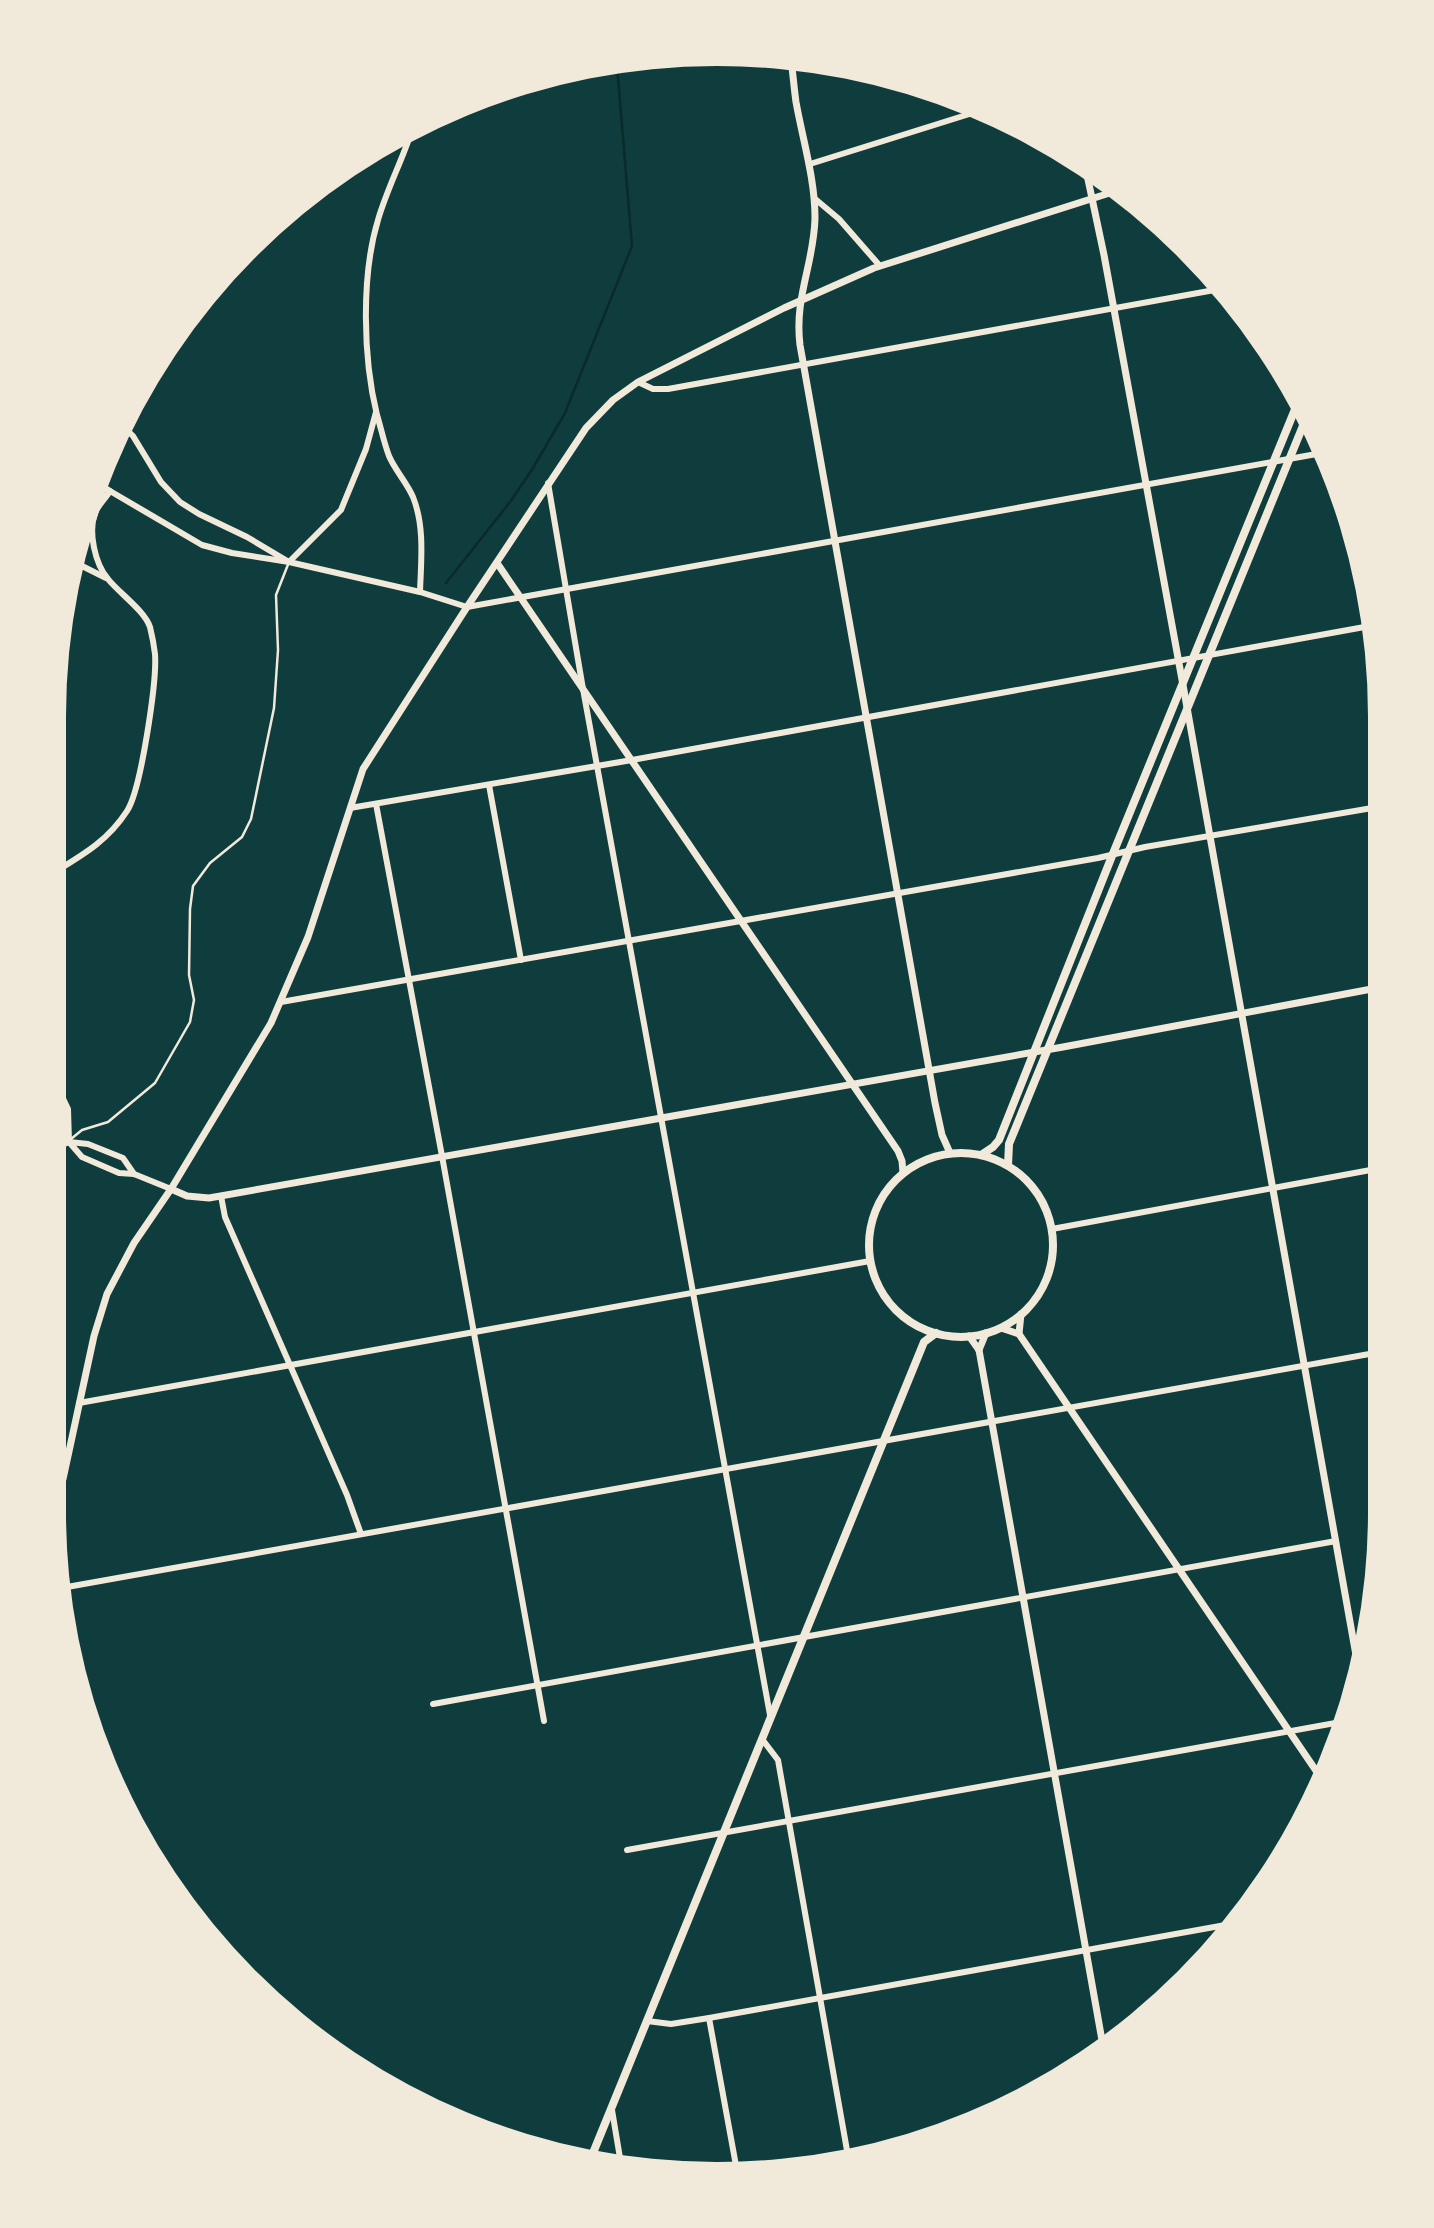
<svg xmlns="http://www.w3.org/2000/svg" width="1434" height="2228" font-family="Manrope,sans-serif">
	<rect width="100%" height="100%" fill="#0f3d3e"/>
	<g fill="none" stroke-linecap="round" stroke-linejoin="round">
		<polyline stroke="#0a2a2b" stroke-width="2.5" points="446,583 510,502 533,468 565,413 632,246 617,65"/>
		<polyline stroke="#f1e9da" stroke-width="2.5" points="71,1139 82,1130 108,1122 155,1083 190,1022 194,1000 189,975 190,909 193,886 210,863 242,837 251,819 274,708 278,650 276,595 289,562"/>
		<g stroke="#f1e9da" stroke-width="6">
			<path d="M 412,130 C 402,161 387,189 378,220 C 361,276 363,358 377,415 C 381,428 384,443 389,456 C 395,470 407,483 413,497 C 425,527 421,561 420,592"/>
			<polyline points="810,164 979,111"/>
			<polyline points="814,198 839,219 880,266"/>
			<polyline points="638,382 653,389 668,389 1220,289"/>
			<polyline points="126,429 133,436 161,482 180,502 199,514 247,537 289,562 420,592 467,607 1322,453"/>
			<polyline points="548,483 583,689 770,1715"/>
			<polyline points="99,484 110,491"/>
			<polyline points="78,564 106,578"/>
			<polyline points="489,785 521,960"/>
			<polyline points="376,804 442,1156 544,1721"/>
			<polyline points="350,808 632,760 1370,626"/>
			<path d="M 58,870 C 86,853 109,839 127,811 C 141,790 157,681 155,654 C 154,646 152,635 150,627 C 144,610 119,593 108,579 C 95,564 88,532 95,513 C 98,505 106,498 110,491 L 202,545 L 232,553 L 289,562 L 341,510 L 366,449 L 376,412"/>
			<polyline points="281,1002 1098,858 1145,847 1378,807"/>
			<polyline points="57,1086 68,1109 69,1142"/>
			<polyline points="69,1142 82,1157 119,1173 134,1174 171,1189"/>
			<polyline points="69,1142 88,1144 123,1158 134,1174"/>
			<polyline points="57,1147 69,1142"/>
			<polyline points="221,1196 225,1217 347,1495 361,1534"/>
			<polyline points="1052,1229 1376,1169"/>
			<polyline points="79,1403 870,1261"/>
			<polyline points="67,1587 1375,1353"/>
			<polyline points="433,1704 1336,1541"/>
			<polyline points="762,1739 778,1760 848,2156"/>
			<polyline points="627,1850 1341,1722"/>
			<polyline points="709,2018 737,2171"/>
			<polyline points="647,2021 671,2024 709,2018 1231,1924"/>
			<polyline points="612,2110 620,2158"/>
		</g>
		<g stroke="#f1e9da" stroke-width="7">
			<path d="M 791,59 C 793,74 794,88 796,102 C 803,141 815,179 815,218 C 814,264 794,297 800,345 L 935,1103 L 942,1135 L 950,1153"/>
			<polyline points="1086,170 1104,255 1183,685 1357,1661"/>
			<polyline points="497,563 898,1151 902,1161 903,1173"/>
			<polyline points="171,1189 187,1196 209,1198 1063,1047 1377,988"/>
			<polyline points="1001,1328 1019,1334 1321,1778"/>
			<polyline points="1019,1334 1021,1314"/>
			<polyline points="969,1336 979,1350 1103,2046"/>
			<polyline points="979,1350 986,1333"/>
			<polyline points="54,1497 63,1479 94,1336 107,1294 134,1243 171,1189 271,1023 308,937 363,769 467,607 586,428 613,400 638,382 784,308 874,268 1116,191"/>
		</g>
		<g stroke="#f1e9da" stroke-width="8">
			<circle cx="961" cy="1245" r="92"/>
			<polyline points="981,1155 993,1147 999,1140 1112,856 1298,402"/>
			<polyline points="1008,1165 1009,1144 1307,416"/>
			<polyline points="593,2153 924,1342 936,1333"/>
		</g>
	</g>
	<path d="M0 0H1434V2228H0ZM716 66H718A650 650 0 0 1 1368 716V1512A650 650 0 0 1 718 2162H716A650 650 0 0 1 66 1512V716A650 650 0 0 1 716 66Z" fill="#f1e9da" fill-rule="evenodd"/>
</svg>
